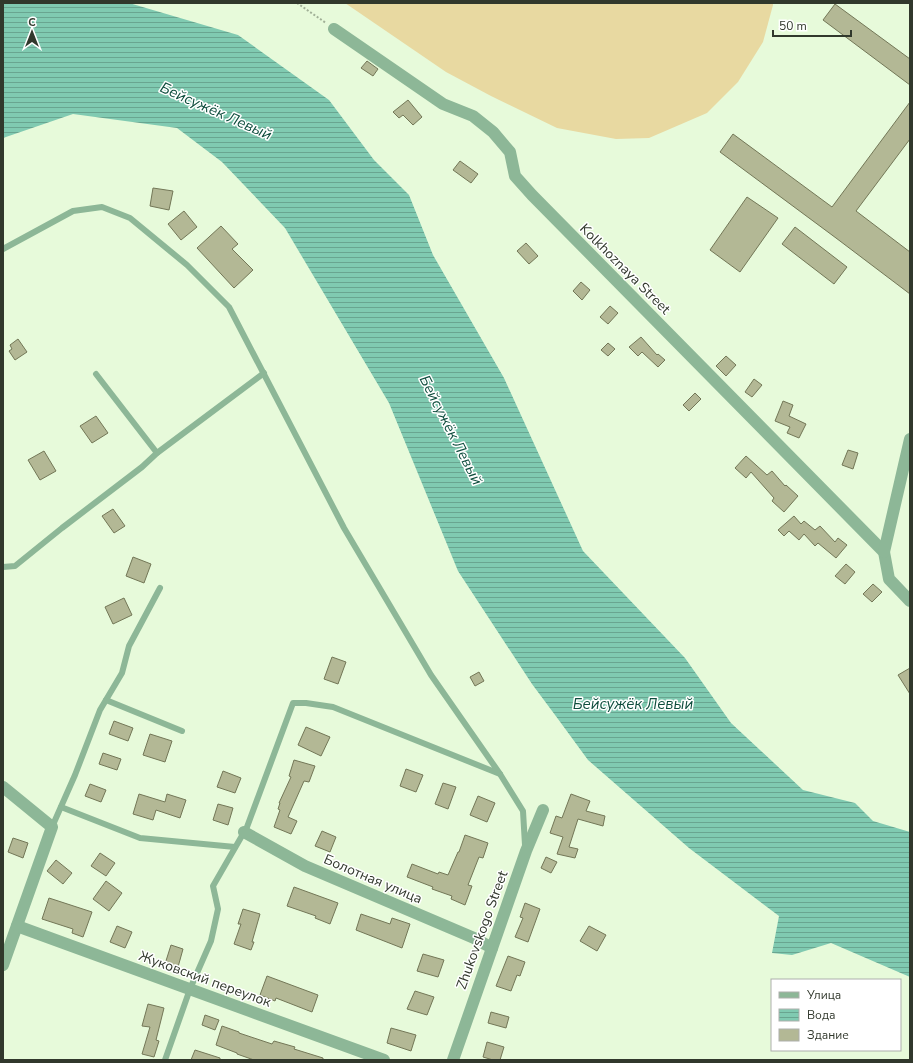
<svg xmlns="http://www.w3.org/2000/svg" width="913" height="1063" font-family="'Nunito Sans',sans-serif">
	<defs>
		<pattern id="water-rules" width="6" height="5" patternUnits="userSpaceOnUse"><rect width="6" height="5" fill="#80cab1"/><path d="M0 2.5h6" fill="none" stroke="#69a590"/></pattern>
	</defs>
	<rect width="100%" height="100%" fill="#e7fada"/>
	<polygon fill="#e8d9a1" points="345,3 773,3 773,5 763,42 738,82 707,113 649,138 616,139 557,128 491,96 446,72"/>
	<polygon fill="url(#water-rules)" points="3,3 129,3 238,35 329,100 374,160 409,195 433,255 504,378 583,551 685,658 731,723 803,790 855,803 873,821 910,832 910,977 831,943 792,955 772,953 779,916 689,848 588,760 558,719 532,684 458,571 389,403 285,228 222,162 177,128 73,114 3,138"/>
	<g fill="#b3b895" stroke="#737757">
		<polygon points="835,4 910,59 910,85 823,20"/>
		<polygon points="367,61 378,69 373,76 361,68"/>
		<polygon points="408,100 422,117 413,125 403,115 399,118 393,112"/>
		<polygon points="910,102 910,139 856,211 910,252 910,294 836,238 720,152 733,134 832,207"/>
		<polygon points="460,161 478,174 471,183 453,170"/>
		<polygon points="153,188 173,191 169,210 150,206"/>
		<polygon points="747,197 778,218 740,272 710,250"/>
		<polygon points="184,211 197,227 181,240 168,224"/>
		<polygon points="221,226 238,244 232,249 253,270 234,288 197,248"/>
		<polygon points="795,227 847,267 834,284 782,244"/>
		<polygon points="526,243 538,256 529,264 517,251"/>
		<polygon points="581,282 590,290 582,300 573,291"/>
		<polygon points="610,306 618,313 608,324 600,317"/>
		<polygon points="641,337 657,355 658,354 665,360 658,367 642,352 638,356 629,347"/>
		<polygon points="18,339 27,352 15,360 9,351 12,349 10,345"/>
		<polygon points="608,343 615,349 608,356 601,350"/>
		<polygon points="726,356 736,365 726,376 716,366"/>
		<polygon points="754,379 762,385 752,397 745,392"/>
		<polygon points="695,393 701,399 689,411 683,405"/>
		<polygon points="783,401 793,405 789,416 806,424 799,438 787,433 790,427 775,421"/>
		<polygon points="96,416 108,433 92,443 80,426"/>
		<polygon points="848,450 858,453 853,469 842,465"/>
		<polygon points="44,451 56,471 40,480 28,460"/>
		<polygon points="746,456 767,475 772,471 785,486 786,485 798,496 784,512 772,501 774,498 751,472 746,478 735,468"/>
		<polygon points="113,509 125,526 114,533 102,516"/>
		<polygon points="794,516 801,524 804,521 815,530 820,526 835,542 838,538 847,545 836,558 818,543 815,546 804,534 799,540 789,531 784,536 778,530"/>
		<polygon points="133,557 151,564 144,583 126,576"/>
		<polygon points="846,564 855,572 845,584 835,576"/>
		<polygon points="873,584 882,592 872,602 863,594"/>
		<polygon points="124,598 132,615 113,624 105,607"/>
		<polygon points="332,657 346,662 338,684 324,679"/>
		<polygon points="910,668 910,694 898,675"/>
		<polygon points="479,672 484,681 475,686 470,677"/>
		<polygon points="114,721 133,728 128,741 109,734"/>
		<polygon points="306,727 330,737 321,756 298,745"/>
		<polygon points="150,734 172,741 165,762 143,755"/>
		<polygon points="103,753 121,759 117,770 99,764"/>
		<polygon points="294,760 315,766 309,782 304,781 288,817 297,821 291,834 274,827 280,810 278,809 280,803 279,803 291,777 289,776"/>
		<polygon points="406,769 423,775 416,792 400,786"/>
		<polygon points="223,771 241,778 235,793 217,787"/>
		<polygon points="443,783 456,787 448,809 435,804"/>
		<polygon points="90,784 106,790 101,802 85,796"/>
		<polygon points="139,794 165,802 167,794 186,800 180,818 156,810 153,820 133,814"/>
		<polygon points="571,794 590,801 586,811 605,816 603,826 578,819 569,847 578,849 575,858 557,854 563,837 550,833 556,816 562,818"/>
		<polygon points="478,796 495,803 487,822 470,815"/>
		<polygon points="218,804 233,808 228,825 213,820"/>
		<polygon points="322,831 336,837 330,852 315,846"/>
		<polygon points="465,835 488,843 483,858 479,857 468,885 472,886 465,905 451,899 452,896 432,889 433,887 407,877 412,864 438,874 439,872 448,875 458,852 459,852"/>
		<polygon points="13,838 28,843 23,858 8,852"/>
		<polygon points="100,853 115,863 106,876 91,866"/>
		<polygon points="546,857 557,862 551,873 541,868"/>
		<polygon points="56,860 72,873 63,884 47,871"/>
		<polygon points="106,881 122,893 109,911 93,899"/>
		<polygon points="294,887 338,903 330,924 315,918 316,916 287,906"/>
		<polygon points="49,898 92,912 83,937 72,933 73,929 42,919"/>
		<polygon points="525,903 540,909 528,942 515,937 523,918 520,917"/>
		<polygon points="243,909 260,914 252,942 254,942 251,950 234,944 241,924 238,924"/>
		<polygon points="361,914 390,924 392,918 410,924 402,948 356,930"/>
		<polygon points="117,926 132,932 125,948 110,942"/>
		<polygon points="589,926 606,935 597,951 580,941"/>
		<polygon points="171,945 183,949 178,967 165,964"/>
		<polygon points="423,954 444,960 438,977 417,971"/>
		<polygon points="508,956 525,962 520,976 517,975 511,991 496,986"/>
		<polygon points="267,976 318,995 312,1012 276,998 275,1001 260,995"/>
		<polygon points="415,991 434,997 427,1015 407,1009"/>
		<polygon points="148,1004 164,1008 156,1040 159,1041 154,1057 142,1054 150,1027 142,1026"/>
		<polygon points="491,1012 509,1017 506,1028 488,1023"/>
		<polygon points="205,1015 219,1020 215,1030 202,1025"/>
		<polygon points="222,1026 239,1032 239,1033 272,1044 274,1041 295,1047 294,1049 323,1058 323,1060 254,1060 237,1054 237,1053 216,1045"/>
		<polygon points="391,1028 416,1035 411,1051 387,1043"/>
		<polygon points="487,1042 504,1047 500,1060 493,1060 483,1057"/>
		<polygon points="195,1050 220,1058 220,1060 191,1060"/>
	</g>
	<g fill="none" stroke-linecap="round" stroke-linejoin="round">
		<polyline stroke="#a1b097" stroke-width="2" stroke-dasharray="2 2" stroke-linecap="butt" points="297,3 326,23"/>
		<g stroke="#8db797" stroke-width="6">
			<polyline points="3,249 73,211 102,207 130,218 187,265 229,307 344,528 431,675 500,774 523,811 525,845"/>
			<polyline points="96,374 157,453"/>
			<polyline points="3,567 15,566 62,528 142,467 157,453 264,373"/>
			<polyline points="106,700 182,731"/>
			<polyline points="61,807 140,838 235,847"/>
			<polyline points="52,827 75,775 100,710 122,673 129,646 160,588"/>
			<polyline points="165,1060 190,989 211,941 218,909 213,886 247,827 293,703 306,703 333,707 500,774"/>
		</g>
		<g stroke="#8db797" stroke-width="12">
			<polyline points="334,29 443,104 473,116 493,132 510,152 515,176 532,195 884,552 889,579 910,601"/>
			<polyline points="884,552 910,439"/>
			<polyline points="3,787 52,827 3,965"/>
			<polyline points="244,832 305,866 474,938 492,948"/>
			<polyline points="17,926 384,1060"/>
			<polyline points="453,1060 526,851 543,810"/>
		</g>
	</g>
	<g text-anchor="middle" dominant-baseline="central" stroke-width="3" stroke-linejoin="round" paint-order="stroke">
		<g font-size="14" fill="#31382c" stroke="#fff">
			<text transform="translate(625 269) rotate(45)">Kolkhoznaya Street</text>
			<text transform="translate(373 879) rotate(23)">Болотная улица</text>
			<text transform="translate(482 930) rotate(-70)">Zhukovskogo Street</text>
			<text transform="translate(205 979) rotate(20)">Жуковский переулок</text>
		</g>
		<g font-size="15" font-style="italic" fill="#0e4d3d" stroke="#fff">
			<text transform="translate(216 111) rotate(24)">Бейсужёк Левый</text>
			<text transform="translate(451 430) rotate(63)">Бейсужёк Левый</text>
			<text x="633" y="704">Бейсужёк Левый</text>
		</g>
	</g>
	<rect width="913" height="1063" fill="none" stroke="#31382c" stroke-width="8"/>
	<rect x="771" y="979" width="130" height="72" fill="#ffffff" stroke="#adafab"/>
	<rect x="779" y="992" width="20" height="6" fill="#8db797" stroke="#adafab"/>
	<text x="807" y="999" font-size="12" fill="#31382c">Улица</text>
	<rect x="779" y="1009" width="20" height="12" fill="url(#water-rules)" stroke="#adafab"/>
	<text x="807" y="1019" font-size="12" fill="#31382c">Вода</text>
	<rect x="779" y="1029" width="20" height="12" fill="#b3b895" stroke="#adafab"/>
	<text x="807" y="1039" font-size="12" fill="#31382c">Здание</text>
	<g transform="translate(32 32)" stroke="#ffffff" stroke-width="3" paint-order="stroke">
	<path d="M0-3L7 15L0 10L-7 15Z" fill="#31382c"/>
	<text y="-6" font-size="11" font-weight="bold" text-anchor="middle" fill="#31382c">С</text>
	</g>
	<path d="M773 30v6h78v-6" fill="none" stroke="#31382c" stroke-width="2"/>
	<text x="779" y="30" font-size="12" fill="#31382c" stroke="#ffffff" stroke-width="3" paint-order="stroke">50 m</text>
</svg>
